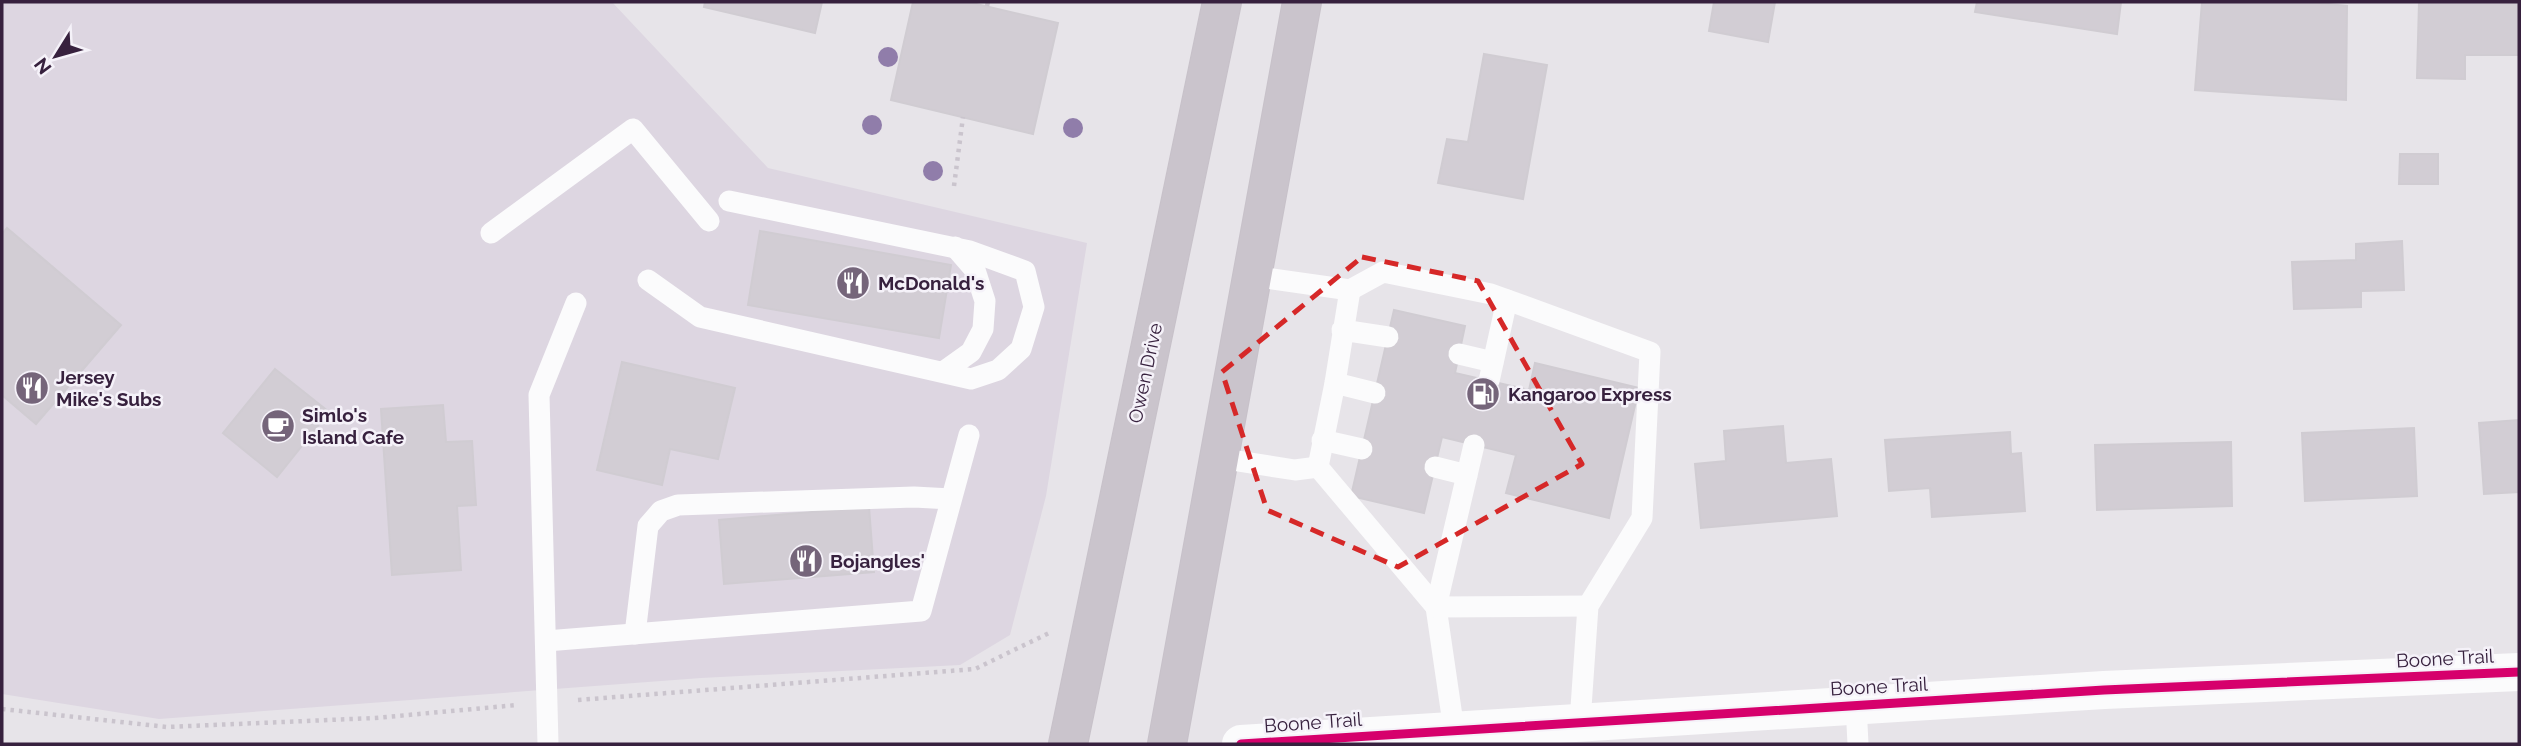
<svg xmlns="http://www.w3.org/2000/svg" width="2521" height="746" font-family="Raleway,sans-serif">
	<rect width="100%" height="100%" fill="#e7e4e9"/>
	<polygon fill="#ddd6e1" points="2,2 612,2 768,168 1087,243 1046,496 1010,635 960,665 701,678 159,719 2,694"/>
	<g fill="#d2cdd4" stroke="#d0ccd2" stroke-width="2">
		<polygon points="705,2 822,2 815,33 704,7"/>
		<polygon points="913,2 968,2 1058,23 1033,134 891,100"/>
		<polygon points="1714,2 1775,2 1768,42 1709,31"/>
		<polygon points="1977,2 2121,2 2117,34 1975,12"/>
		<polygon points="2202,2 2309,2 2347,6 2346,100 2195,90"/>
		<polygon points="2419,2 2519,2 2519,55 2465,55 2465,79 2417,78"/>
		<polygon points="1484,54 1547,65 1523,199 1438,183 1447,139 1468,142"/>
		<polygon points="2400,154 2438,154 2438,184 2399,184"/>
		<polygon points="7,228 121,325 36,424 2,395 2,234"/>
		<polygon points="760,231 951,265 939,338 748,305"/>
		<polygon points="2402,241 2404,290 2361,291 2361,307 2294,309 2292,262 2356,260 2356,244"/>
		<polygon points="1394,310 1465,326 1455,373 1529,390 1535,363 1639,388 1609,518 1506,493 1516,455 1442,437 1424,513 1351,496"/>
		<polygon points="622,362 735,388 718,459 670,449 662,485 597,470"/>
		<polygon points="275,369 329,412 277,477 223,433"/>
		<polygon points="443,405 446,442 472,441 476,505 457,506 461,570 392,575 381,409"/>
		<polygon points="2519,420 2519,492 2484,494 2479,423"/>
		<polygon points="1783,426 1786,463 1831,459 1837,516 1701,528 1695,464 1726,461 1724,431"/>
		<polygon points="2414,428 2417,496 2305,501 2302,433"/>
		<polygon points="2010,432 2011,454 2021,453 2025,511 1932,517 1930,488 1889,491 1885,440"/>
		<polygon points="2231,442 2232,506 2097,510 2095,445"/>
		<polygon points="869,507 874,572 724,584 719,520"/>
	</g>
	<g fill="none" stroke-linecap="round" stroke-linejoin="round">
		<g stroke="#c7c1c9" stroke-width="40">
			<g id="trunk">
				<polyline points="1068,744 1222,2"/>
				<polyline points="1167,744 1302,2"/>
			</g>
		</g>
		<g stroke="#cac4cd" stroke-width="4.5" stroke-dasharray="3.5 5" stroke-linecap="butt">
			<polyline points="987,6 988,2"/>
			<polyline points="954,186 963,117"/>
			<polyline points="578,700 975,669 1049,633"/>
			<polyline points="2,709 167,727 375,718 517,705"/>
		</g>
		<g stroke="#fbfbfc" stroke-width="21">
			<polyline points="491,233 633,129 709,221"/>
			<polyline points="1252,276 1350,290 1383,272 1491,294 1650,352 1642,518 1588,606 1580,722"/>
			<polyline points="648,280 700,317 971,379 998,370 1021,349 1034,307 1025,271 970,251 729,201"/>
			<polyline points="1350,290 1335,383 1318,467 1436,607 1454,730"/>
			<polyline points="1342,330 1388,337"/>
			<polyline points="1459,354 1493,362"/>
			<polyline points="943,372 971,352 983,329 985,301 975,270 955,247"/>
			<polyline points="1489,381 1507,300"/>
			<polyline points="1335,383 1375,393"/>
			<polyline points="1322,440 1362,449"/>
			<polyline points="1474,445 1436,607 1588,606"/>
			<polyline points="1219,458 1295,470 1318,467"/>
			<polyline points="1435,467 1467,475"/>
			<polyline points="635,634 648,526 661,511 678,505 914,497 951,499"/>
			<polyline points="546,641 921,611 969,435"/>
			<polyline points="1856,705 1858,744"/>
			<polyline points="548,744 539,395 576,303"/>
		</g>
		<polyline stroke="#fbfbfc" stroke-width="38" points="1241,744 2104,690 2519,672"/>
		<use href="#trunk" stroke="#cac4cc" stroke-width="38"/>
		<g stroke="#f5f2f9" stroke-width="13">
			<polyline id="cycleway" points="1241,744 2104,690 2519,672"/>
		</g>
		<use href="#cycleway" stroke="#d6006c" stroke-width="9"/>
	</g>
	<g fill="#907daa">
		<circle cx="888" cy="57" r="10"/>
		<circle cx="872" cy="125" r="10"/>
		<circle cx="1073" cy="128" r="10"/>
		<circle cx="933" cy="171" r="10"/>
	</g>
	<path fill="none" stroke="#d62828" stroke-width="5" stroke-dasharray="14 9" stroke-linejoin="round" d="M 1362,257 L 1478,281 L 1582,464 L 1398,567 L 1267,510 L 1222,372 Z"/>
	<defs>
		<g id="restaurant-disc" transform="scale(1.75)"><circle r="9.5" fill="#75657a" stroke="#f5f2f9"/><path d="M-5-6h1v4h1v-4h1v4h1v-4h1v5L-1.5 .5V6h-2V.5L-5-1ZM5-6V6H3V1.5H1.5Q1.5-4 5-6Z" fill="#fff"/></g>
		<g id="fuel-disc" transform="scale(1.75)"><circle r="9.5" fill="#75657a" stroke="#f5f2f9"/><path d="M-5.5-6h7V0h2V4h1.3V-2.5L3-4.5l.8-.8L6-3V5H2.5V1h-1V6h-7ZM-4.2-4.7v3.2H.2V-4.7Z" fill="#fff"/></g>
		<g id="cafe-disc" transform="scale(1.75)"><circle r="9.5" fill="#75657a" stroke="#f5f2f9"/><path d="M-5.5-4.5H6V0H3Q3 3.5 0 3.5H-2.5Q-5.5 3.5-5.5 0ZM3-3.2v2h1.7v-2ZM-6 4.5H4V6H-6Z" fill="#fff"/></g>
	</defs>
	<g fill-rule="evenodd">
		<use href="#restaurant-disc" x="853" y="283"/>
		<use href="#restaurant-disc" x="32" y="388"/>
		<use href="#fuel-disc" x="1483" y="394"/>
		<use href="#cafe-disc" x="278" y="426"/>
		<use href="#restaurant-disc" x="806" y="561"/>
	</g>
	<g text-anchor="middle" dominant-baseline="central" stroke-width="5" stroke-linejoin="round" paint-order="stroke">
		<g font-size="19" font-weight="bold" fill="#37213e" stroke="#f5f2f9" text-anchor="start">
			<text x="878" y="283">McDonald's</text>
			<text x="56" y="377">Jersey<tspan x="56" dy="22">Mike's Subs</tspan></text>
			<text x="1508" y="394">Kangaroo Express</text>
			<text x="302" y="415">Simlo's<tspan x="302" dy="22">Island Cafe</tspan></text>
			<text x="830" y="561">Bojangles'</text>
		</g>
		<g font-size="19" fill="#37213e" stroke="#f5f2f9">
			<text transform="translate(1145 373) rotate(-78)">Owen Drive</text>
			<text transform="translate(2445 658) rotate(-3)">Boone Trail</text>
			<text transform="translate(1879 686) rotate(-3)">Boone Trail</text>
			<text transform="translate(1313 722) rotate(-4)">Boone Trail</text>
		</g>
	</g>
	<rect width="2521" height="746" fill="none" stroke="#37213e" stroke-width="7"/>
	<g transform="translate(56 56) rotate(233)" stroke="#f5f2f9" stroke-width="5" paint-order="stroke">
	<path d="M0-5L12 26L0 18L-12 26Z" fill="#37213e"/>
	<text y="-10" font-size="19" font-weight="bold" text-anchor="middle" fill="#37213e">N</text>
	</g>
</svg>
